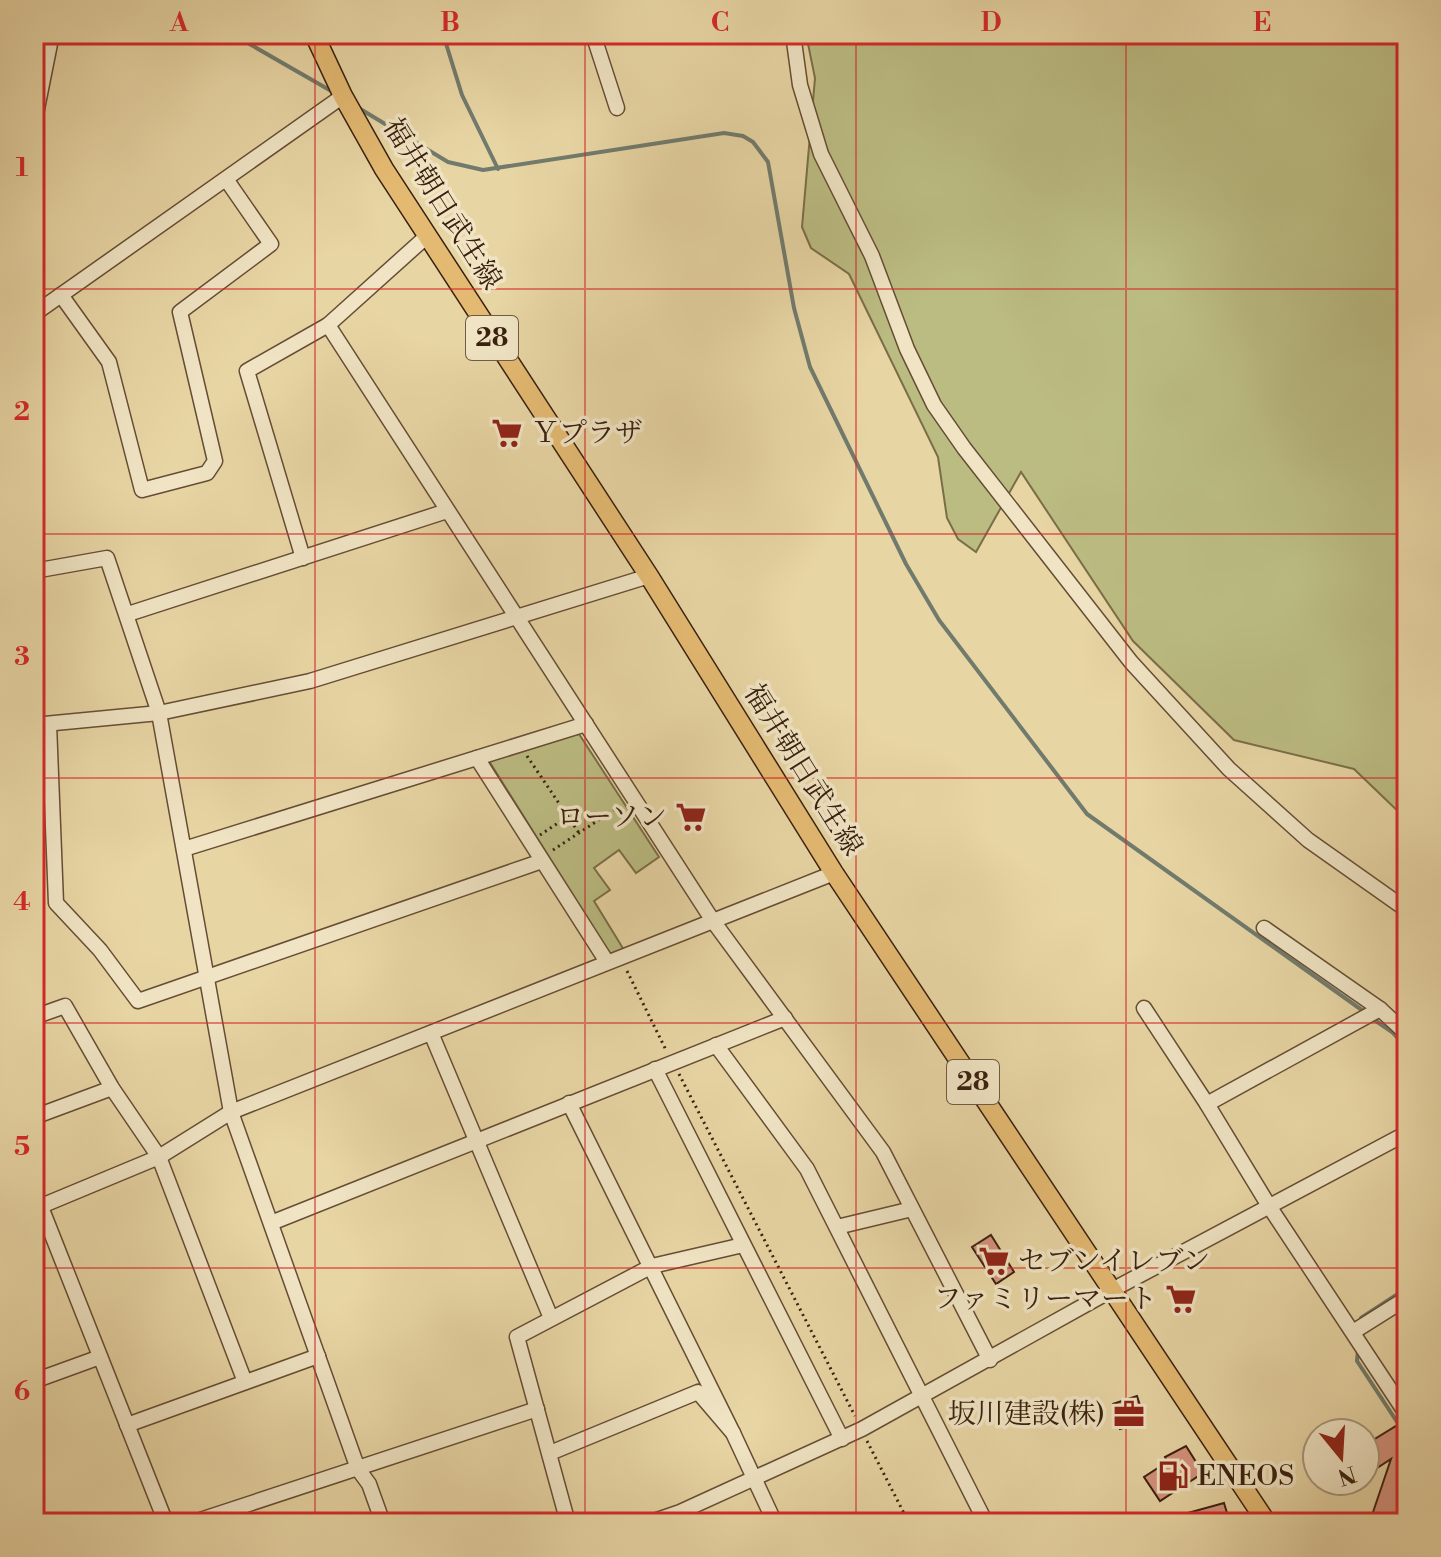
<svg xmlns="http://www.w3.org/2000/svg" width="1441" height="1557" font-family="'Libre Bodoni','Noto Serif JP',serif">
	<rect width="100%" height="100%" fill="#e8d5a4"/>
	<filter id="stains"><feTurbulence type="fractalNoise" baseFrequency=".0025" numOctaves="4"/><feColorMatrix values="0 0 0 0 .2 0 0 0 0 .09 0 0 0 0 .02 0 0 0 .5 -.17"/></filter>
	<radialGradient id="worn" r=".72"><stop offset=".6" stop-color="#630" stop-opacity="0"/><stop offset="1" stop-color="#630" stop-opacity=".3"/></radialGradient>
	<g fill="#bbbc82" stroke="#7a6e48" stroke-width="2">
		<polygon points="806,34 1407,34 1407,820 1354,769 1234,740 1133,641 1021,472 976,552 958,539 947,518 938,457 849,274 811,248 802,227 815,78"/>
		<polygon points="579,734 659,857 636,873 619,850 594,868 610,890 594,901 624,950 611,956 489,761"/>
	</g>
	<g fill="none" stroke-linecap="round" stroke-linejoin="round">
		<g stroke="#717b6d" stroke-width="4">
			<polyline points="232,34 333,92"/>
			<polyline points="443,34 462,95 498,169"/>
			<polyline points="357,107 448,162 483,170 724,133 743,136 753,142 768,162 794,308 810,367 906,564 939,620 1087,814 1366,1013"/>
			<polyline points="1373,1019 1392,1032 1407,1048"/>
			<polyline points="1361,1321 1361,1318 1407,1288"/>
			<polyline points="1358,1350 1357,1361 1407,1437"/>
		</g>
	</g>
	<g fill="#d6927d" stroke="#39200f" stroke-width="2">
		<polygon points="991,1235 1014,1272 996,1284 972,1247"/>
		<polygon points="1137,1396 1145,1421 1120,1429 1113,1404"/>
		<polygon points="1396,1426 1407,1444 1407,1523 1377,1523 1370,1521 1391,1459 1365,1476 1365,1445"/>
		<polygon points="1186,1446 1203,1473 1160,1501 1144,1477 1167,1462 1165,1457"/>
		<polygon points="1224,1503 1230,1523 1167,1523 1166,1519"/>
	</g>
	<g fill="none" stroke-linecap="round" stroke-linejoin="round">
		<g stroke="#654d34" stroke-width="17">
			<g id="minor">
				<polyline points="593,34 617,108"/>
				<polyline points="793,34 800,85 821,154 872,256 907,349 934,405 964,448 1131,662 1229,769 1308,840 1407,910"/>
				<polyline points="34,124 52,34"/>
				<polyline points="61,295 109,362 142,490 207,473 215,461 180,312 271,244 226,179"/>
				<polyline points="34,314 343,96"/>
				<polyline points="328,325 713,921 883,1152 990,1360"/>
				<polyline points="303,558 247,371 328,325 427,236"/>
				<polyline points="34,571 107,558 159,713 231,1112 358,1469 369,1484 383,1523"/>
				<polyline points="128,614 447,511"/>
				<polyline points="49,724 56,903 100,950 138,1001 542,861"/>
				<polyline points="34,725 159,713 310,681 649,576"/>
				<polyline points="477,758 607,962"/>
				<polyline points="184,849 586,724"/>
				<polyline points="1264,928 1380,1009 1407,1034"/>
				<polyline points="1144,1008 1207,1104 1269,1206 1407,1415"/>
				<polyline points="34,1017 65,1006 112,1088 159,1157 245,1382"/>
				<polyline points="431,1033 551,1318"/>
				<polyline points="716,1045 807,1169 986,1523"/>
				<polyline points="655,1069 842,1439"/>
				<polyline points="569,1103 733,1433"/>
				<polyline points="1207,1104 1380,1009"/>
				<polyline points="34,1117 112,1088"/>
				<polyline points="41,1207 166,1523"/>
				<polyline points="34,1209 159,1157 231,1112 834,873"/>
				<polyline points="271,1223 785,1018"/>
				<polyline points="837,1227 912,1209"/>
				<polyline points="1353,1332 1407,1298"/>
				<polyline points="34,1381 100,1357"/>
				<polyline points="127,1425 318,1356"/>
				<polyline points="550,1453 698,1392 733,1433 775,1523"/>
				<polyline points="191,1523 537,1409"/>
				<polyline points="568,1523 517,1337 652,1266 743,1245"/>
				<polyline points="648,1523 680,1512 862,1429 1112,1290 1407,1133"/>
			</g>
		</g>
		<g stroke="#39200f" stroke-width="21">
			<polyline id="major" points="314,34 343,96 384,169 649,576 834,873 1267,1523"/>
		</g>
		<g stroke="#39200f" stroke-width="3" stroke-dasharray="2 4" stroke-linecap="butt">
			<polyline points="527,756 579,833"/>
			<polyline points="540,835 567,817"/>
			<polyline points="553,850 620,806"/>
			<polyline points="627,971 666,1050"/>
			<polyline points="679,1074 855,1416"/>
			<polyline points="867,1441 909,1523"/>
		</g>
		<use href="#minor" stroke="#f0e4c4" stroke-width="14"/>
		<use href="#major" stroke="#e4ba72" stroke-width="18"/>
	</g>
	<path fill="none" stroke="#d62828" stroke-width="2" stroke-opacity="0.55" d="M 315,34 L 315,1523M 585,34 L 585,1523M 856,34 L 856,1523M 1126,34 L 1126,1523M 34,289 L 1407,289M 34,534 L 1407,534M 34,778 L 1407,778M 34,1023 L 1407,1023M 34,1268 L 1407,1268"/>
	<defs>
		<g id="supermarket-bare" transform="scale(2.4)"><path d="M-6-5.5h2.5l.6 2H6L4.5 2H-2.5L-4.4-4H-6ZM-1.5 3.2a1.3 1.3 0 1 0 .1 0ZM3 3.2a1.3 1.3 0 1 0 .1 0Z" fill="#8f2418" stroke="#f0e4c4" stroke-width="2.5" paint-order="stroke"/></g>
		<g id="office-bare" transform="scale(2.4)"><path d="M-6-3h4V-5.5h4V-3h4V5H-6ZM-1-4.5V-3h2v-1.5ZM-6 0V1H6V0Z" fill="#8f2418" stroke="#f0e4c4" stroke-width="2.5" paint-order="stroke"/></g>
		<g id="fuel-bare" transform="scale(2.4)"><path d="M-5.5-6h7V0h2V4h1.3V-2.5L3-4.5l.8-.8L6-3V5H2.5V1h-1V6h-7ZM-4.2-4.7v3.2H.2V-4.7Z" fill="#8f2418" stroke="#f0e4c4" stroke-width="2.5" paint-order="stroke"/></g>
	</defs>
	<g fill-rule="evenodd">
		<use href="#supermarket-bare" x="507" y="433"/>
		<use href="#supermarket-bare" x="691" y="817"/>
		<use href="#supermarket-bare" x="994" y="1261"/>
		<use href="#supermarket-bare" x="1181" y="1299"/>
		<use href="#office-bare" x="1129" y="1414"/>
		<use href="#fuel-bare" x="1173" y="1476"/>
	</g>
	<g text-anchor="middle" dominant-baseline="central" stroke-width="7" stroke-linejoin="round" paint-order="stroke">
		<g fill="#f0e4c4" stroke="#705b45" stroke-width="2">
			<rect x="466" y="316" width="52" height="44" rx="6"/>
			<rect x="947" y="1060" width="52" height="44" rx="6"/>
		</g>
		<g font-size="26" font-weight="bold" fill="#39200f">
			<text x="492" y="338">28</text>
			<text x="973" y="1082">28</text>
		</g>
		<g font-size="28" fill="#39200f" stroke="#f0e4c4">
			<text transform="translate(442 204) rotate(58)">福井朝日武生線</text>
			<text transform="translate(803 770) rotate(58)">福井朝日武生線</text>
		</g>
		<g font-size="28" fill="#39200f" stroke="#f0e4c4" text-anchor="start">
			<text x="531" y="433">Ｙプラザ</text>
			<text x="667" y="817" text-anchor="end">ローソン</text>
			<text x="1018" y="1261">セブンイレブン</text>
			<text x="1157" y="1299" text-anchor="end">ファミリーマート</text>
			<text x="1105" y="1414" text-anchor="end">坂川建設(株)</text>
			<text x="1197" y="1476">ENEOS</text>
		</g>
	</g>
	<rect width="1441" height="1557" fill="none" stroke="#e8d5a4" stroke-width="88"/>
	<g transform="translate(1341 1457) rotate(162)"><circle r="38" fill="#f0e4c4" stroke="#a7967c" stroke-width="2"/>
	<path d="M0-6L14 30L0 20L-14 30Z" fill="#8f2418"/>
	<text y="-12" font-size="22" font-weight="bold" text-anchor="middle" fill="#39200f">N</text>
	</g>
	<rect x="44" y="44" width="1353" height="1469" fill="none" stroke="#d62828" stroke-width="3"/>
	<g font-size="26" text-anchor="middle" font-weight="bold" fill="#d62828">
		<text x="179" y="31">A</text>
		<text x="450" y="31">B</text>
		<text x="720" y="31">C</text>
		<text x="991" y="31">D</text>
		<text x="1262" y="31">E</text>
		<text x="22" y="176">1</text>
		<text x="22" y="420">2</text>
		<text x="22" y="665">3</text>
		<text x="22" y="910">4</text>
		<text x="22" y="1155">5</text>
		<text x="22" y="1400">6</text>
	</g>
	<rect width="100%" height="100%" filter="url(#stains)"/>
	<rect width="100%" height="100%" fill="url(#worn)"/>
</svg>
